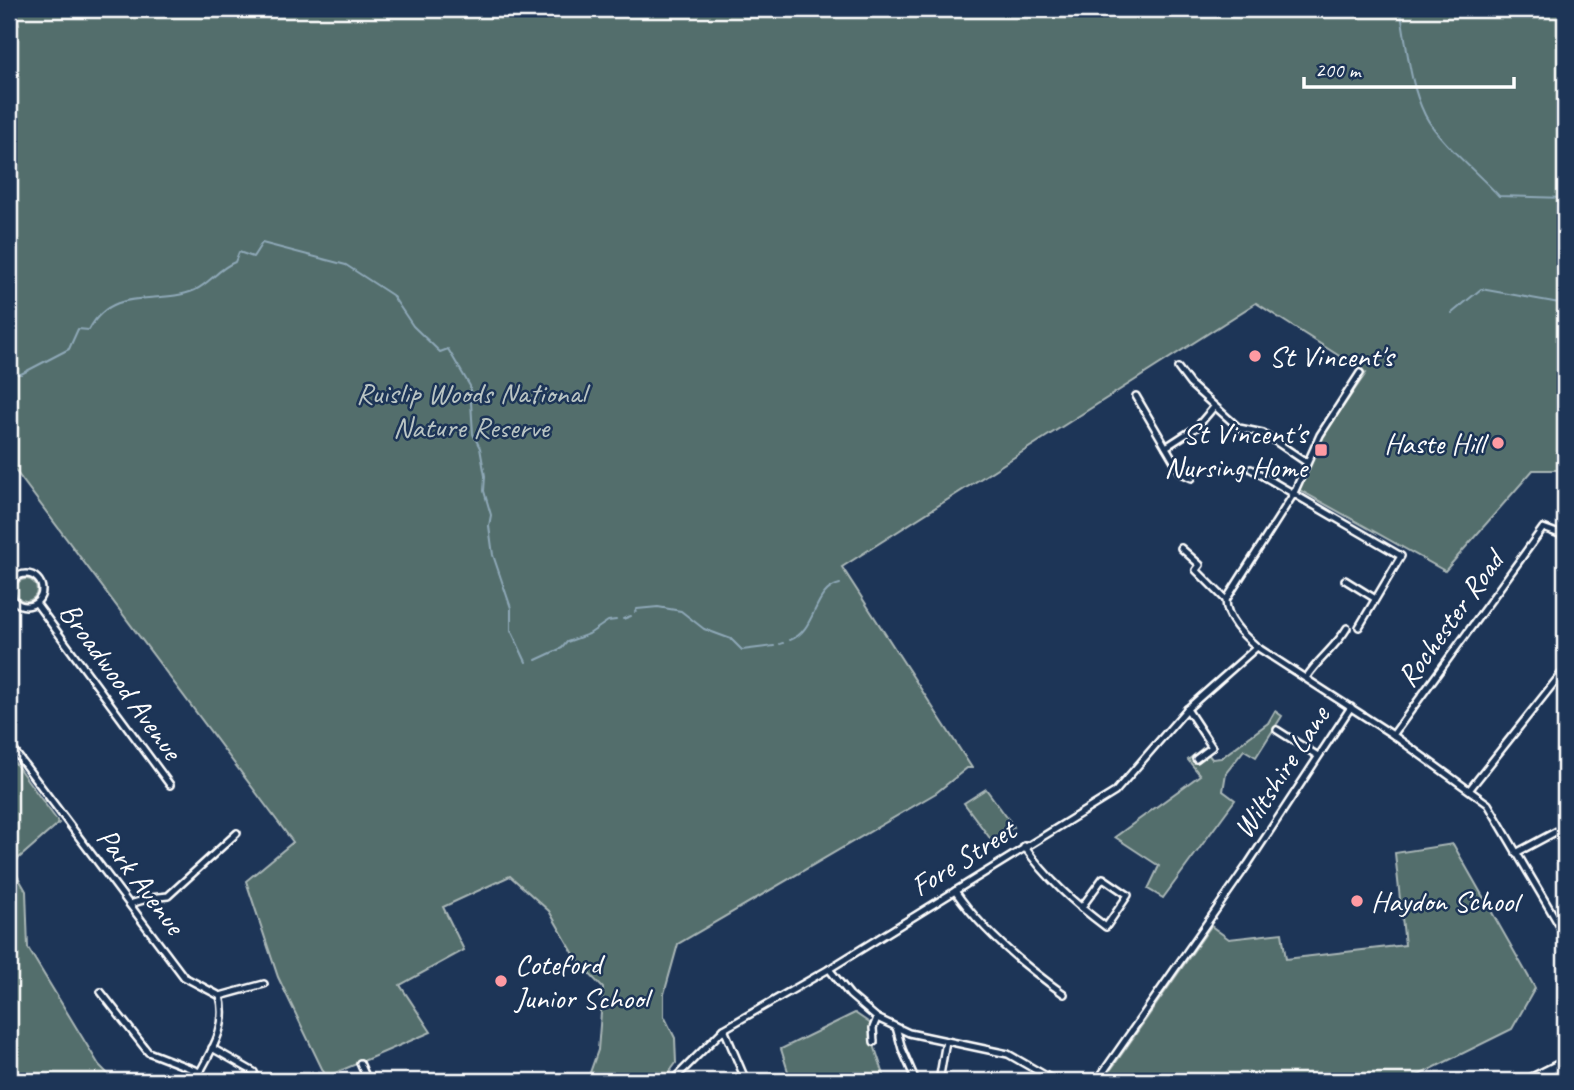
<svg xmlns="http://www.w3.org/2000/svg" width="1574" height="1090" font-family="Caveat,sans-serif">
	<rect width="100%" height="100%" fill="#1d3557"/>
	<filter id="ink" filterUnits="userSpaceOnUse"><feTurbulence type="fractalNoise" baseFrequency=".0143" numOctaves="2"/><feDisplacementMap in="SourceGraphic" scale="14" xChannelSelector="R" yChannelSelector="G"/><feConvolveMatrix kernelMatrix="1 2 1 2 8 2 1 2 1" color-interpolation-filters="sRGB"/></filter>
	<g filter="url(#ink)">
		<g fill="#536e6c" stroke="#a9b6b6" stroke-width="2">
			<polygon points="16,9 1565,9 1565,470 1533,470 1445,571 1298,489 1308,458 1366,373 1256,303 842,567 972,768 967,768 936,793 678,944 664,994 664,1016 675,1038 676,1063 663,1081 587,1081 598,1050 603,988 579,963 549,911 510,876 443,907 464,950 400,985 431,1032 326,1077 278,977 246,881 293,842 9,462 9,25 19,24"/>
			<circle cx="26" cy="590" r="11"/>
			<polygon points="1275,711 1282,716 1256,757 1244,750 1226,773 1223,791 1235,800 1163,898 1148,889 1159,866 1115,837 1200,775 1188,760 1203,748 1212,759 1221,758 1268,723"/>
			<polygon points="9,755 59,823 11,865 26,891 28,948 99,1065 115,1081 9,1081"/>
			<polygon points="986,789 1014,827 992,841 964,803"/>
			<polygon points="1453,844 1535,988 1512,1029 1407,1081 1103,1081 1211,926 1229,939 1282,933 1286,959 1405,945 1395,853"/>
			<polygon points="855,1013 871,1024 870,1033 886,1081 791,1081 781,1049"/>
		</g>
		<g fill="none" stroke-linecap="round" stroke-linejoin="round">
			<g stroke="#8ea8b7" stroke-width="2">
				<path d="M 1400,9 C 1407,44 1409,83 1425,115 C 1439,142 1478,173 1499,196 L 1565,198"/>
				<polyline points="1452,313 1481,289 1565,304"/>
				<path d="M 9,373 L 21,374 L 69,349 L 78,329 L 89,330 C 112,284 160,306 195,290 C 210,283 219,268 235,262 L 239,252 L 253,257 L 262,243 L 346,265 L 392,295 L 413,326 L 440,352 L 448,349 L 470,386 L 473,434 L 480,448 L 485,476 L 484,491 L 491,515 L 489,526 L 493,555 L 511,608 L 511,630 L 526,662"/>
				<polyline points="635,612 637,609 658,607 681,611 704,629 731,639 742,650 774,646"/>
				<polyline points="623,619 631,616"/>
				<path d="M 790,640 C 817,630 812,590 840,584"/>
				<polyline points="780,644 783,643"/>
				<polyline points="536,660 562,648 567,642 589,634 608,621 616,620"/>
			</g>
			<g stroke="#fff" stroke-width="10">
				<g id="minor">
					<polyline points="1178,368 1190,384 1239,428 1263,433 1306,462"/>
					<path d="M 1360,373 L 1320,435 L 1293,495 L 1226,600 C 1226,619 1243,635 1257,647 L 1393,735 L 1488,804 L 1565,935"/>
					<polyline points="1136,396 1181,473 1192,478"/>
					<polyline points="1166,447 1197,427 1214,407"/>
					<polyline points="1251,469 1401,556 1359,627"/>
					<polyline points="1181,548 1200,565 1196,570 1226,600"/>
					<polyline points="9,564 18,576"/>
					<circle cx="26" cy="590" r="16"/>
					<polyline points="1345,580 1374,598"/>
					<polyline points="36,603 170,785"/>
					<path d="M 1306,678 C 1318,659 1336,647 1347,628"/>
					<polyline points="1187,709 1212,747 1196,759"/>
					<polyline points="1277,730 1318,756"/>
					<polyline points="1393,735 1543,528 1565,536"/>
					<polyline points="9,744 184,977 220,996 264,984"/>
					<polyline points="1470,789 1565,669"/>
					<path d="M 1024,846 C 1047,879 1074,903 1106,927 L 1128,895 L 1103,878 L 1081,908"/>
					<polyline points="1516,853 1559,830 1565,822"/>
					<path d="M 955,891 C 983,932 1023,965 1064,994"/>
					<polyline points="130,904 150,898 168,896 237,833"/>
					<polyline points="829,969 850,995 877,1018 909,1033 1008,1054 1055,1081"/>
					<polyline points="101,992 148,1052 200,1072"/>
					<polyline points="896,1027 902,1049 916,1081"/>
					<polyline points="724,1029 746,1081"/>
					<polyline points="874,1042 873,1028 877,1018"/>
					<polyline points="212,1048 254,1072"/>
					<polyline points="360,1063 368,1081"/>
					<path d="M 195,1081 C 209,1054 229,1028 220,996"/>
					<polyline points="672,1081 724,1029 829,969 1115,792 1187,709 1257,647"/>
					<polyline points="939,1081 946,1041"/>
					<polyline points="1097,1081 1248,864 1351,707"/>
				</g>
			</g>
			<g stroke="#fff" stroke-width="13">
				<polyline id="secondary" points="1527,1081 1565,1062"/>
			</g>
			<use href="#minor" stroke="#1d3557" stroke-width="5"/>
			<use href="#secondary" stroke="#1d3557" stroke-width="8"/>
		</g>
	</g>
	<g fill="#ff9aa2" stroke="#1d3557" stroke-width="2.5">
		<circle cx="1255" cy="356" r="7"/>
		<circle cx="1498" cy="443" r="7"/>
		<rect x="1314" y="443" width="14" height="14" rx="3.5"/>
		<circle cx="1357" cy="901" r="7"/>
		<circle cx="501" cy="981" r="7"/>
	</g>
	<g text-anchor="middle" dominant-baseline="central" stroke-width="5" stroke-linejoin="round" paint-order="stroke">
		<g font-size="30" fill="#fff" stroke="#1d3557" text-anchor="start">
			<text x="1269" y="356">St Vincent's</text>
			<text x="1307" y="433" text-anchor="end">St Vincent's<tspan x="1307" dy="34">Nursing Home</tspan></text>
			<text x="1484" y="443" text-anchor="end">Haste Hill</text>
			<text x="1371" y="901">Haydon School</text>
			<text x="515" y="964">Coteford<tspan x="515" dy="34">Junior School</tspan></text>
		</g>
		<g font-size="30" fill="#bac5c4" stroke="#1d3557">
			<text x="471" y="393">Ruislip Woods National<tspan x="471" dy="34">Nature Reserve</tspan></text>
		</g>
		<g font-size="30" fill="#fff" stroke="#1d3557">
			<text transform="translate(1450 619) rotate(-54)">Rochester Road</text>
			<text transform="translate(121 681) rotate(54)">Broadwood Avenue</text>
			<text transform="translate(1281 772) rotate(-57)">Wiltshire Lane</text>
			<text transform="translate(963 858) rotate(-32)">Fore Street</text>
			<text transform="translate(141 881) rotate(53)">Park Avenue</text>
		</g>
	</g>
	<rect width="1574" height="1090" fill="none" stroke="#1d3557" stroke-width="35"/>
	<rect x="18" y="18" width="1539" height="1055" fill="none" stroke="#fff" stroke-width="2.5" filter="url(#ink)"/>
	<path d="M1304 77v10h210v-10" fill="none" stroke="#ffffff" stroke-width="3.5"/>
	<text x="1315" y="77" font-size="21" fill="#ffffff" stroke="#1d3557" stroke-width="5" paint-order="stroke">200 m</text>
</svg>
